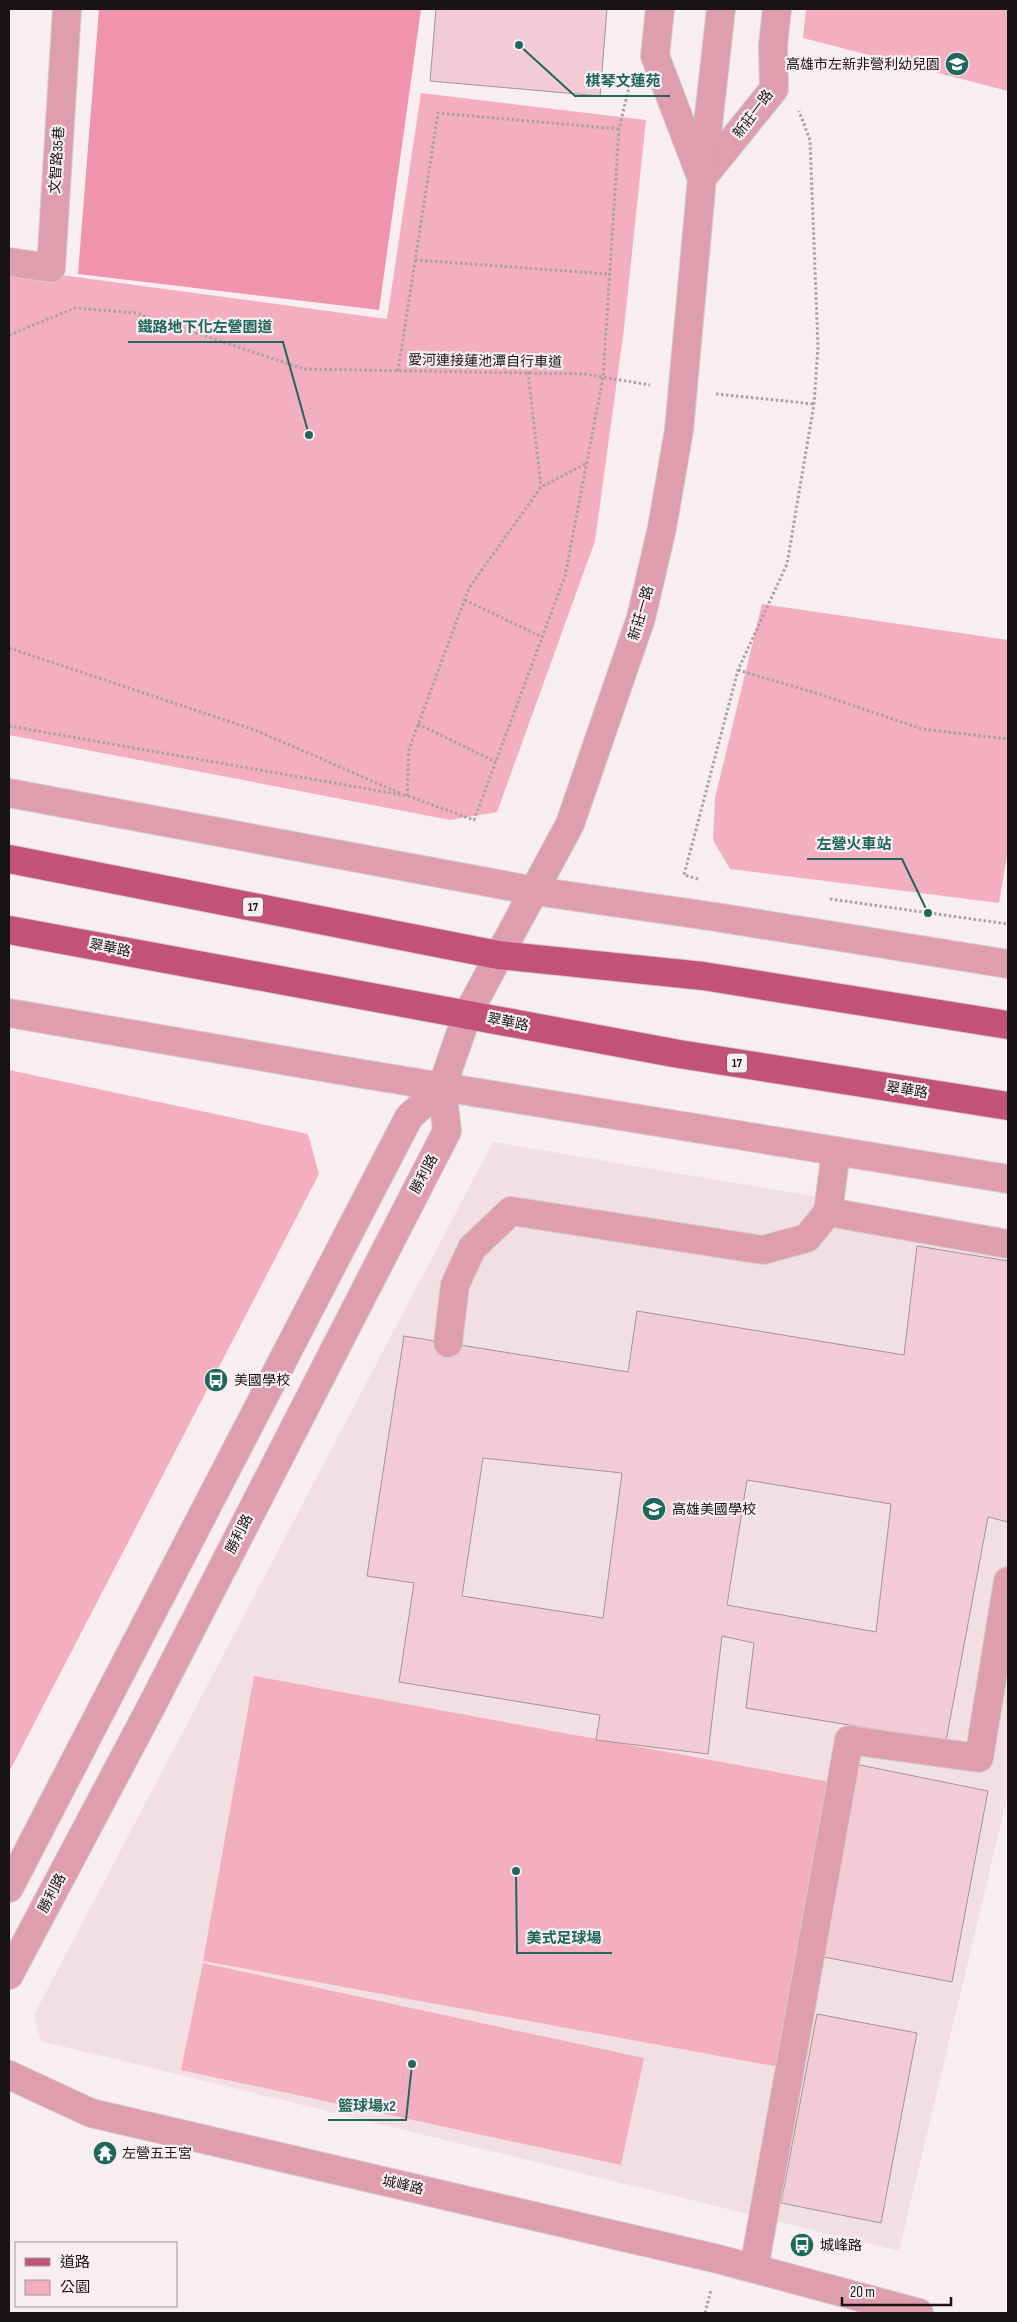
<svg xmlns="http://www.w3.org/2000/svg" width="1017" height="2322" font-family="'Sofia Sans Condensed','Noto Sans TC',sans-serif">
	<rect width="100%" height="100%" fill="#f8eef1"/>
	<polygon fill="#f1dfe3" points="493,1142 1008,1229 1008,1794 899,2251 41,2041 34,2015"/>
	<g fill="#f4aec2">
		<polygon points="806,9 1008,9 1008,91 803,38"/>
		<polygon points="421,93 646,120 624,329 595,541 497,812 450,820 9,735 9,268 387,319"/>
		<polygon points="762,604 1008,640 1008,850 999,903 730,869 713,840 715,798"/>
		<polygon points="9,1070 308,1134 319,1174 9,1772"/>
		<polygon points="254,1676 830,1782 779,2067 203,1961"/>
		<polygon points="203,1963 644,2058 621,2165 181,2070"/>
	</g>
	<polygon fill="#ef93af" points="99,9 421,9 379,310 78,274"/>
	<g fill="#f3cbd6" stroke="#9e9598" fill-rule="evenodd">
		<polygon points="436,9 607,9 600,96 430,81"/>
		<path d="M 917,1246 L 1008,1261 L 1008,1522 L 988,1517 L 946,1741 L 746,1708 L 754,1643 L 722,1636 L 708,1754 L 596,1740 L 600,1715 L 399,1682 L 414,1583 L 367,1576 L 404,1336 L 628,1372 L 637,1311 L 904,1355 ZM 483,1458 L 622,1473 L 603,1618 L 462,1596 ZM 747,1480 L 891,1504 L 876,1632 L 727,1605 Z"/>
		<polygon points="855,1764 988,1791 952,1982 819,1956"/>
		<polygon points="817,2014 917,2033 881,2223 781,2203"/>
	</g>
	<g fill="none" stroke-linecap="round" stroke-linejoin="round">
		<g stroke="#d4cbce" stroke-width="30">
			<g id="minor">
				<polyline points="660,9 655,56 700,174"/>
				<polyline points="702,178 774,89 773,45 777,9"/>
				<polyline points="9,262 51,268 67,9"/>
				<polyline points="9,793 535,891 716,917 1008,964"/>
				<polyline points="9,1013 363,1074 1008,1179"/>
				<polyline points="828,1212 1008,1244"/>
				<polyline points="448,1343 455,1285 472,1248 511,1211 763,1250 807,1238 828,1212 836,1151"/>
				<polyline points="9,1888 409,1117 442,1087"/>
				<polyline points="9,1975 151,1707 447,1131 442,1087 467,1015 570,824 641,618 662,528 679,430 702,178 721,9"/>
				<polyline points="9,2075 91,2113 108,2117 718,2259 919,2313"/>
				<polyline points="754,2268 849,1740 979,1758 1008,1581"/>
			</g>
		</g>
		<g stroke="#d4cbce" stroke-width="30">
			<g id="major">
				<polyline points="9,859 498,955 703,976 1008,1025"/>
				<polyline points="9,930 679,1054 1008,1106"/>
			</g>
		</g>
		<g stroke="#a9a1a3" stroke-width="3" stroke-dasharray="2.5 2.5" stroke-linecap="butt">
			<polyline points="415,260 609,274"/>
			<polyline points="9,335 75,308 136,313 304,369 584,374 650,385"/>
			<polyline points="398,371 438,113 619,129"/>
			<polyline points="528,372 541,487"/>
			<polyline points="716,394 814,404"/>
			<polyline points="465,600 542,637"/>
			<polyline points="9,648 255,730 402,794"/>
			<polyline points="738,670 819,694 922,729 1008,739"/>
			<polyline points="418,724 496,762"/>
			<polyline points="9,726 408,796 474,820 565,576 603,378 619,129 630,83"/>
			<polyline points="407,796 409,749 469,588 541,487 585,464"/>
			<polyline points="698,879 684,875 738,670 787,564 814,404 818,347 810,140 799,111"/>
			<polyline points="830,899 1008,924"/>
			<polyline points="705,2313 711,2290"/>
		</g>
		<use href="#minor" stroke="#de9eb0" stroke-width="28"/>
		<use href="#major" stroke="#c3527a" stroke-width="28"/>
	</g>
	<defs>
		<g id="school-disc" transform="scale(1.25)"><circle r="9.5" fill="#1f665b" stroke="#f8eef1"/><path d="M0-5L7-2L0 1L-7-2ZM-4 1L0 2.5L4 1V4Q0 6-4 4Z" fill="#fff"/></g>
		<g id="bus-disc" transform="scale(1.25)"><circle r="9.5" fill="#1f665b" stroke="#f8eef1"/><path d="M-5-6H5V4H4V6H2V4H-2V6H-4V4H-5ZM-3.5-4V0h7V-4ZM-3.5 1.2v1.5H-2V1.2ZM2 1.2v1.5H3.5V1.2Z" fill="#fff"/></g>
		<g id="temple-disc" transform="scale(1.25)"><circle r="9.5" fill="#1f665b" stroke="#f8eef1"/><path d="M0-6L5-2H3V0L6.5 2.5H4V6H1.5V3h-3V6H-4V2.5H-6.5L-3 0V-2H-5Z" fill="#fff"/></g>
	</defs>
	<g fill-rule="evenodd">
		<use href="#school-disc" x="957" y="64"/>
		<use href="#bus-disc" x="216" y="1380"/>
		<use href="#school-disc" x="654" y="1509"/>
		<use href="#temple-disc" x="105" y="2153"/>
		<use href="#bus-disc" x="802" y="2245"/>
	</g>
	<g text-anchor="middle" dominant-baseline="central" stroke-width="4.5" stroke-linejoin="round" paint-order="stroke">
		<g fill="#f8eef1" stroke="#5b5557" stroke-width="1">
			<rect x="243" y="897.5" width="20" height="19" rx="4"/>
			<rect x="727" y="1053.5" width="20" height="19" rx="4"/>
		</g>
		<g font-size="12" font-weight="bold" fill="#181415">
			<text x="253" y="907">17</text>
			<text x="737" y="1063">17</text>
		</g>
		<g font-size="14" fill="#181415" stroke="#f8eef1" text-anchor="start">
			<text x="940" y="64" text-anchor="end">高雄市左新非營利幼兒園</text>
			<text x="234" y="1380">美國學校</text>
			<text x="672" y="1509">高雄美國學校</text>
			<text x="122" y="2153">左營五王宮</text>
			<text x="820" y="2245">城峰路</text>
		</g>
		<g font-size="14" fill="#181415" stroke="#f8eef1">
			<text transform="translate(753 114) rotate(-53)">新莊一路</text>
			<text transform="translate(57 160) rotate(-86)">文智路35巷</text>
			<text transform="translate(485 361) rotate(1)">愛河連接蓮池潭自行車道</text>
			<text transform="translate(641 613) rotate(-74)">新莊一路</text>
			<text transform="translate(110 948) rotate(11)">翠華路</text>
			<text transform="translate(508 1022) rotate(11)">翠華路</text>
			<text transform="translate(907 1090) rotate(9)">翠華路</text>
			<text transform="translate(424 1174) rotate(-62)">勝利路</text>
			<text transform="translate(239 1534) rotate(-63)">勝利路</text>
			<text transform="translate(52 1893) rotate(-62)">勝利路</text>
			<text transform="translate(403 2185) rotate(13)">城峰路</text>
		</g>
	</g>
	<path fill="none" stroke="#1f665b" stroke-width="2" d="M519 45L575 96H670M309 435L283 342H128M928 913L902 859H807M516 1871L517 1953H612M412 2064L406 2120H328"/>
	<g fill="#1f665b" stroke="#f8eef1" stroke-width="2">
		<circle cx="519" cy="45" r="5"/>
		<circle cx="309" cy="435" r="5"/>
		<circle cx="928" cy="913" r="5"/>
		<circle cx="516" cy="1871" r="5"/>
		<circle cx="412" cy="2064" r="5"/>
	</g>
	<g font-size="15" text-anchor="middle" font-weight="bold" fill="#1f665b" stroke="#f8eef1" stroke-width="4.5" stroke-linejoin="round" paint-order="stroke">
		<text x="623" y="86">棋琴文蓮苑</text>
		<text x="205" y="332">鐵路地下化左營園道</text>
		<text x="854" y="849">左營火車站</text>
		<text x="564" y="1943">美式足球場</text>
		<text x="367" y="2111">籃球場x2</text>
	</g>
	<rect width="1017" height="2322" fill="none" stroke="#181415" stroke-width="20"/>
	<rect x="15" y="2242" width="162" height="65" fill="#f8eef1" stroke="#9e9799"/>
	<rect x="25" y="2258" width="25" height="8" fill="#c3527a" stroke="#9e9799"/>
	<text x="60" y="2267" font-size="15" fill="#181415">道路</text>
	<rect x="25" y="2280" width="25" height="15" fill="#f4aec2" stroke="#9e9799"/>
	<text x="60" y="2292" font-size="15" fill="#181415">公園</text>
	<path d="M842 2297v8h109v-8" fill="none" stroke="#181415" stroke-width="2.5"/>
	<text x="850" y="2297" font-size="15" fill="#181415" stroke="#f8eef1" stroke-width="4" paint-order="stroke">20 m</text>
</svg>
